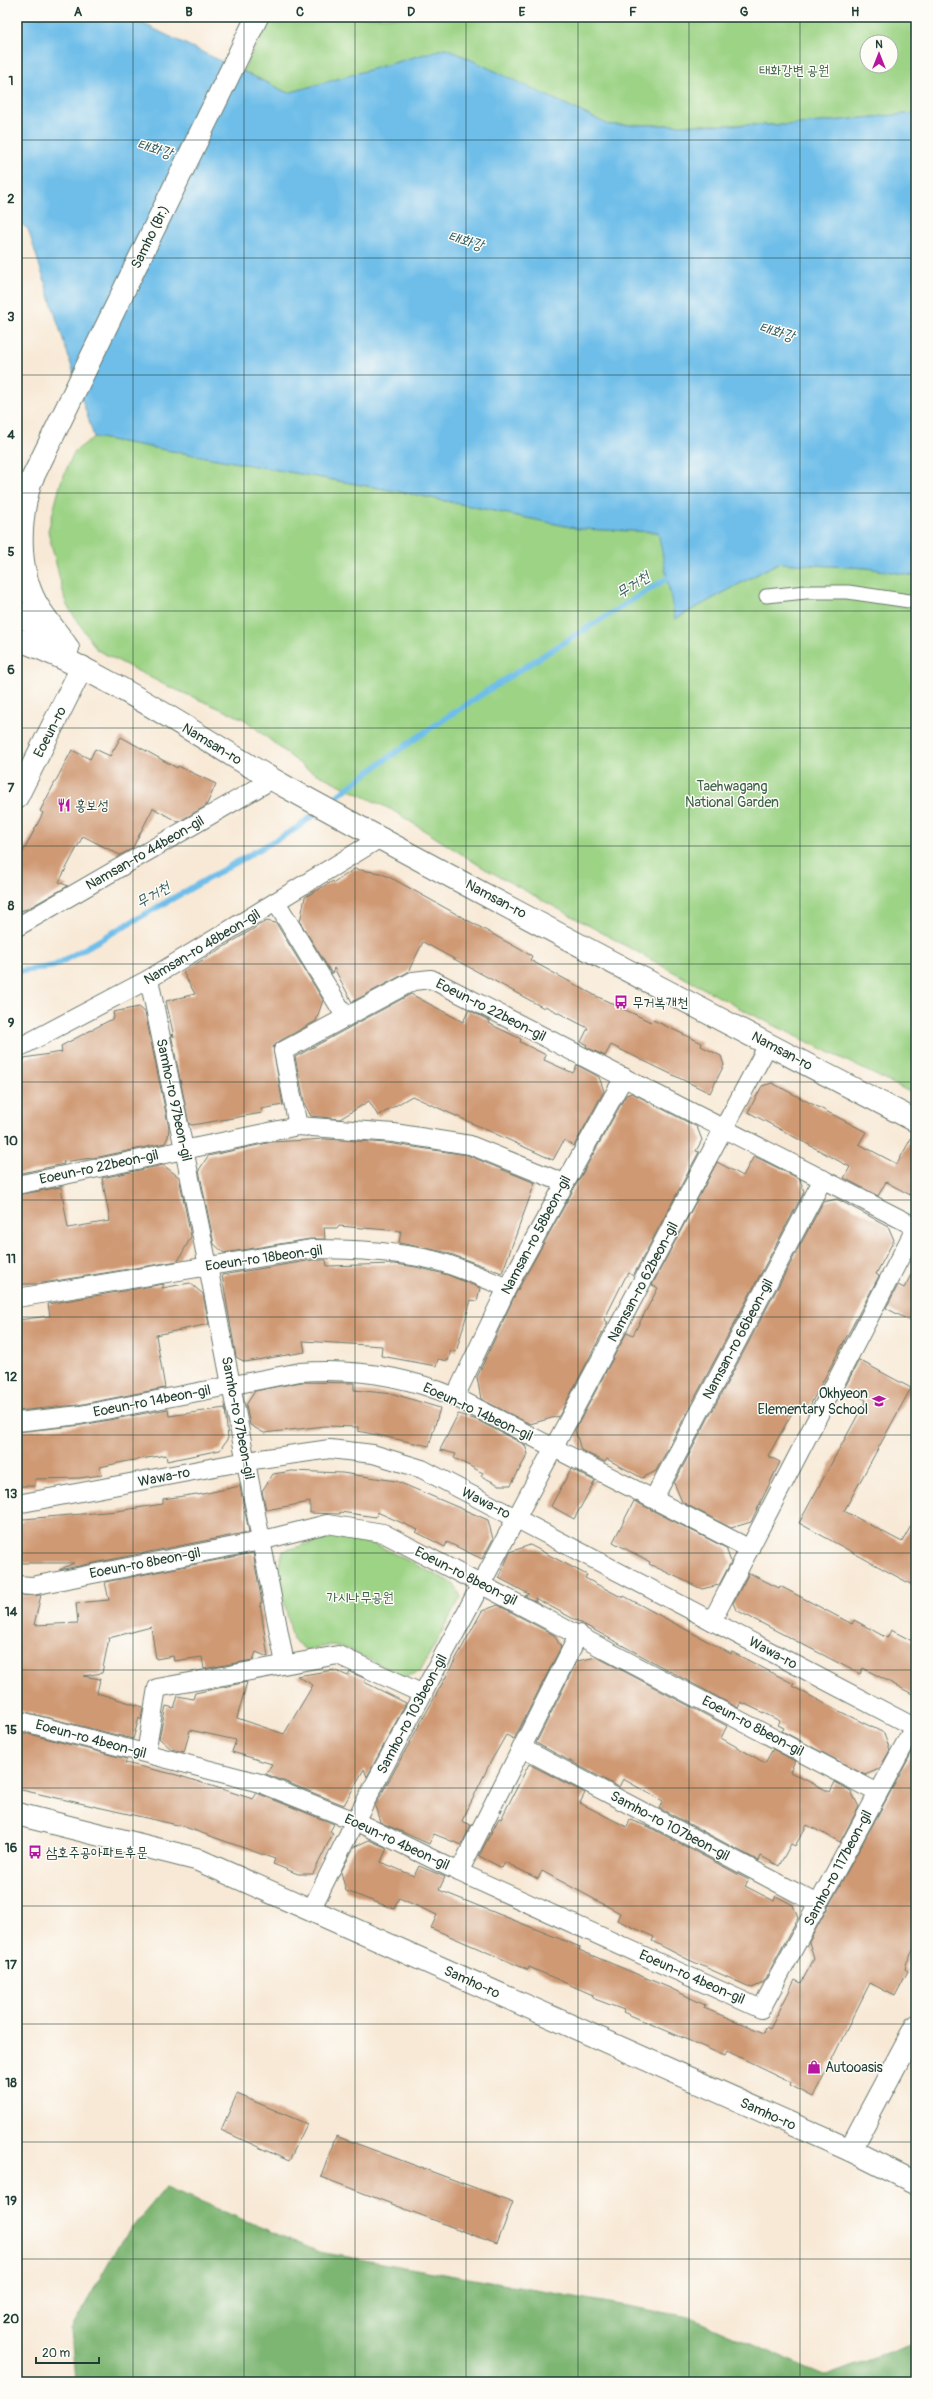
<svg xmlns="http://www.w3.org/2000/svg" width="933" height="2399" font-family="Pangolin,'Poor Story',sans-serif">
	<rect width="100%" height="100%" fill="#fdfcf7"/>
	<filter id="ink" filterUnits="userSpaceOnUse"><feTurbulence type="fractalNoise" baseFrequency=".025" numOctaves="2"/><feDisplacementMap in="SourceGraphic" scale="8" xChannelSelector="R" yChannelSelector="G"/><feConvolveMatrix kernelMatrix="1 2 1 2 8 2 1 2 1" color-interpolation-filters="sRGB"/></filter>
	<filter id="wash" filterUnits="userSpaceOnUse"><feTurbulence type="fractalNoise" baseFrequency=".012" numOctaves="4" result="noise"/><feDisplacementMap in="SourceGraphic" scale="16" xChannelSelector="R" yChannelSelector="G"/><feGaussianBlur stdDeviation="0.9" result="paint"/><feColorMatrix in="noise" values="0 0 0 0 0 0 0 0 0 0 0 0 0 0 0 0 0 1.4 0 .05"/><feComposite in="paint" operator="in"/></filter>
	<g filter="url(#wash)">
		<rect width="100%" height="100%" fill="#f8e9d6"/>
		<g fill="#9cd385" stroke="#5e885c" fill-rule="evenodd">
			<path d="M 270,17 L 916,17 L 916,113 L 789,125 L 609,125 L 446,48 L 288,93 L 243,71 ZM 867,42 L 891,42 L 891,66 L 867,66 Z"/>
			<polygon points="94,437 417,495 580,529 659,532 675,619 778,563 867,568 916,576 916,1095 743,1010 482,867 392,810 305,768 244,719 165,685 97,650 66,604 48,531 61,482 74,452"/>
			<polygon points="332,1537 377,1545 454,1584 461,1597 420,1671 405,1677 348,1649 332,1645 306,1650 293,1640 277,1571 283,1551"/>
		</g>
		<polygon fill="#7db572" stroke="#4e7953" points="166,2187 319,2252 689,2317 826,2376 916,2343 916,2382 75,2382 71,2330 120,2242"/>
		<polygon fill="#6ebee9" stroke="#467e8e" points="17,17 129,17 288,93 446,48 609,125 789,125 916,113 916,576 867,568 778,563 675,619 658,532 580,529 417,495 94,437 28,229 17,221"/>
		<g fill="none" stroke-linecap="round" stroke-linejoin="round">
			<g stroke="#6ebee9" stroke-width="6">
				<path d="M 327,804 C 434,719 558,647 674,574"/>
				<polyline points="17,972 54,966 297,828 320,810"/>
			</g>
		</g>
		<g id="blocks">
			<g fill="#cf9973">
				<polygon points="121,737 177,768 178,766 216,784 206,806 178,822 153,808 132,849 120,855 83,836 59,882 68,886 27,909 17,912 17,864 43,813 40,811 72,750 90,759 95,749 110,756"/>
				<polygon points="354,869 380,873 395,880 532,956 530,960 594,995 651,1022 653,1020 702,1043 701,1046 721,1056 724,1065 710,1093 611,1045 605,1056 586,1047 587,1045 581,1042 588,1028 545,1006 544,1008 423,942 408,972 352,1002 334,968 332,974 300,922 305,897 333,881 334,883"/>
				<polygon points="266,921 276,923 323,1000 316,1021 278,1042 273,1047 283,1105 261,1109 262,1113 192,1125 189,1124 171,1034 174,1037 166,1001 195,994 183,972"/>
				<polygon points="411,994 463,1022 469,1010 490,1021 489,1023 494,1026 521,1039 520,1042 546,1055 544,1060 573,1073 577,1065 599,1077 604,1091 574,1146 564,1140 553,1160 412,1096 378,1116 369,1101 340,1119 311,1116 305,1105 295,1057"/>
				<polygon points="139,1007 145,1012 169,1128 168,1137 165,1143 99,1157 63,1162 64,1164 17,1174 17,1062 24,1061 24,1058 62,1052 61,1046 114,1018 113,1012"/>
				<polygon points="772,1083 866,1132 859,1144 897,1164 914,1133 916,1133 916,1198 886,1182 878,1196 844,1178 850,1167 748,1112 762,1086"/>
				<polygon points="632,1093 697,1127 702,1140 696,1151 699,1152 633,1276 629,1273 625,1278 604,1320 608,1322 559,1416 530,1424 481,1399 477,1377 516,1293 626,1095"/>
				<polygon points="325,1139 387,1143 467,1155 535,1183 502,1273 445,1252 399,1243 401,1231 338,1226 338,1228 324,1228 325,1239 310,1239 224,1253 214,1244 199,1170 208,1156 272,1142"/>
				<polygon points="754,1156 800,1179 804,1192 656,1471 642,1478 607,1459 605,1462 581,1450 575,1430 627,1332 633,1335 658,1288 652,1285 717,1162 743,1176"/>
				<polygon points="163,1165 179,1177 191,1237 178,1261 37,1284 17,1284 17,1195 61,1187 68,1228 110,1221 102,1178"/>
				<polygon points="837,1199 888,1226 894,1240 876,1274 879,1276 807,1411 796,1406 768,1456 780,1462 751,1522 731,1528 682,1502 674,1483 823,1202"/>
				<polygon points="313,1260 326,1260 327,1266 395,1264 416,1267 448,1275 480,1288 477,1301 471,1300 456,1352 451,1350 448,1361 438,1359 436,1366 381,1356 382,1346 303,1341 305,1352 245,1362 236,1357 222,1275"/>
				<polygon points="916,1266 916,1324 886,1308 898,1285 904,1288"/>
				<polygon points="190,1283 203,1294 209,1324 156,1335 165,1388 78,1405 17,1411 17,1367 20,1366 17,1320 50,1316 48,1304 164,1284 162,1288"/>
				<polygon points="859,1360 911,1388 844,1511 902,1542 916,1517 916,1587 799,1523 866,1400 844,1389"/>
				<polygon points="301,1382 354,1383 354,1390 394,1394 440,1408 429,1446 358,1431 358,1427 325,1426 264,1433 250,1425 246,1405 255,1391"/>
				<polygon points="225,1408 228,1438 220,1450 167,1461 166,1455 128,1461 100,1467 102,1475 79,1478 35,1479 35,1486 17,1486 17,1432 82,1425 168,1409 169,1416"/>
				<polygon points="458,1414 477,1420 525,1445 528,1454 511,1485 499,1485 481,1476 483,1473 454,1458 456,1454 440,1450"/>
				<polygon points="571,1469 595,1481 574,1519 551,1506"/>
				<polygon points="292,1471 342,1473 396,1481 488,1520 493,1539 482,1559 447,1542 445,1547 416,1532 418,1530 377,1512 376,1517 340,1512 340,1514 310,1513 310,1502 266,1510 262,1491 273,1474"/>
				<polygon points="240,1486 249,1532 59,1570 74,1563 17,1563 17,1526 24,1519 117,1511 163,1504 163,1499 197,1494 198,1495"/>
				<polygon points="634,1501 726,1548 731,1562 719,1585 702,1589 649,1564 650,1562 613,1542"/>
				<polygon points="530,1545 587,1575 585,1578 623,1598 624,1596 731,1654 732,1652 794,1684 792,1686 833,1708 884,1733 890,1750 879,1769 865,1775 782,1731 784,1728 778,1725 780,1721 741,1702 738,1708 535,1598 536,1602 525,1596 529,1594 499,1578 510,1552"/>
				<polygon points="253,1553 262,1603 260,1603 268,1657 256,1652 253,1660 204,1669 202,1657 174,1661 173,1656 156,1659 151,1627 109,1638 102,1673 83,1676 100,1679 97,1693 143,1707 141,1720 139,1718 133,1739 17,1710 17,1596 41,1595 34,1625 78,1623 76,1603 109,1600 105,1582"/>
				<polygon points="749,1573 779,1588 780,1586 852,1624 854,1620 887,1638 891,1630 916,1643 916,1696 863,1668 860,1674 736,1610 733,1603"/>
				<polygon points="498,1605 554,1635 561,1647 514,1739 506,1735 490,1763 462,1821 471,1825 461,1845 434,1834 429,1844 380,1822 375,1806 482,1611"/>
				<polygon points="597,1657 727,1726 721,1738 765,1763 773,1749 795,1761 790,1772 830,1792 835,1782 851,1791 859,1807 840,1842 807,1825 795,1846 791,1844 779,1866 761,1856 759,1861 659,1808 663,1801 623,1779 619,1787 536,1743 577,1661"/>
				<polygon points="334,1670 348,1676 350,1672 366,1679 364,1682 406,1703 367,1777 364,1769 344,1805 266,1774 272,1764 232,1752 236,1740 190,1730 184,1752 171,1749 159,1738 166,1706 174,1708 178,1696 193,1699 195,1693 247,1682 237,1718 284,1734 313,1685 297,1676"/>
				<polygon points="17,1731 127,1759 125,1763 177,1775 253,1799 257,1793 334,1824 330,1831 333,1833 313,1874 298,1874 273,1864 275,1859 182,1826 17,1789"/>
				<polygon points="916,1745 916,1944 907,1962 905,1969 908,1971 895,1996 870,1983 813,2097 790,2085 791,2082 727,2051 725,2056 623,2012 624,2010 592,1998 593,1995 529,1967 528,1970 431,1928 437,1915 399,1898 394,1909 346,1891 341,1872 354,1847 369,1840 387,1848 381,1862 414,1876 419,1866 445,1877 439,1890 580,1947 579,1950 670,1988 705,2005 704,2008 764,2033 766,2027 770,2029 795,1980 801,1983 814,1959 809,1942"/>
				<polygon points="529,1764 585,1793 580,1803 627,1827 630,1820 649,1827 749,1880 745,1886 774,1901 776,1896 793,1905 798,1918 763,1983 752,1988 687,1959 652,1941 654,1937 617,1920 620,1913 542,1871 538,1879 505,1862 502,1868 479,1856 499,1818 501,1819"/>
				<polygon points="237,2094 307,2124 289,2161 221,2130"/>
				<polygon points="336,2136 513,2202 497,2244 321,2177"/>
			</g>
		</g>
	</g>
	<g filter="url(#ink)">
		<use href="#blocks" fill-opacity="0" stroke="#6b796d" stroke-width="1"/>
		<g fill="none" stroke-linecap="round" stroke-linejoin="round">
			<g stroke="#6b796d" stroke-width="15">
				<polyline id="pedestrian" points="766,596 806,592 848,592 916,602"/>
			</g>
			<g stroke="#6b796d" stroke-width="20">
				<g id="minor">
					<polyline points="276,902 345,1016"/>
					<polyline points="17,927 273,779"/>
					<polyline points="149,979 208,1266 285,1664"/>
					<polyline points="17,1046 22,1046 149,979 382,837"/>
					<polyline points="298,1126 283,1051 413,981 431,979 916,1227 712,1621"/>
					<polyline points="17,1185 298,1126 394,1133 470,1145 564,1183"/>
					<path d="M 17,1298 L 312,1249 C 352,1249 394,1251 433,1260 C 458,1266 483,1278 507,1288"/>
					<polyline points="455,1397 507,1288 624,1077"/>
					<path d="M 17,1422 L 80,1415 L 300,1372 C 353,1368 406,1376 455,1397 L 750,1549"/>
					<polyline points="654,1498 823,1179"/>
					<polyline points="17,1504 247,1461 330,1449 373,1454 422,1469 916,1728"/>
					<polyline points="17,1585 32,1586 260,1541 327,1524 383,1533 878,1793"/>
					<polyline points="17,1720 260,1783 355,1821 459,1872 761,2009 914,1727"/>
					<polyline points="522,1748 818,1904"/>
					<polyline points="146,1753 157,1688 338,1655 423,1694"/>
					<polyline points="459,1872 579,1634"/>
					<polyline points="311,1910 355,1821 768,1045"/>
				</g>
			</g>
			<g stroke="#6b796d" stroke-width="24">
				<g id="tertiary">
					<path d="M 68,648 C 58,633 45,619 36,603 C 17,568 19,521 30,483 L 257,17"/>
					<polyline points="850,2150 916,2026"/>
				</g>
			</g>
			<g stroke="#6b796d" stroke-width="24">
				<g id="secondary">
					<polyline points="17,612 33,623 67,652"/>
					<path d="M 17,639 C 113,675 197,737 286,787 C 494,901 705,1012 916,1121"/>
					<polyline points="17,797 82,667"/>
					<polyline points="17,1814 196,1859 850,2150 916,2183"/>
				</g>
			</g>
			<use href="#pedestrian" stroke="#fff" stroke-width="13"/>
			<use href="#minor" stroke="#fff" stroke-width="18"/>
			<use href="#tertiary" stroke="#fff" stroke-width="22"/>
			<use href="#secondary" stroke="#fff" stroke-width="22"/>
		</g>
	</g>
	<path fill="none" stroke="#1f3d34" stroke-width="1" stroke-opacity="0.55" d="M 133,17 L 133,2382M 244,17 L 244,2382M 355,17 L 355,2382M 466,17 L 466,2382M 578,17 L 578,2382M 689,17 L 689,2382M 800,17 L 800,2382M 17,140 L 916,140M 17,258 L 916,258M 17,375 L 916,375M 17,493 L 916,493M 17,611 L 916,611M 17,728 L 916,728M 17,846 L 916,846M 17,964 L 916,964M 17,1082 L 916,1082M 17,1200 L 916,1200M 17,1317 L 916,1317M 17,1435 L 916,1435M 17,1553 L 916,1553M 17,1670 L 916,1670M 17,1788 L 916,1788M 17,1906 L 916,1906M 17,2024 L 916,2024M 17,2142 L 916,2142M 17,2259 L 916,2259"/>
	<defs>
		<g id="restaurant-bare" transform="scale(1.08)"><path d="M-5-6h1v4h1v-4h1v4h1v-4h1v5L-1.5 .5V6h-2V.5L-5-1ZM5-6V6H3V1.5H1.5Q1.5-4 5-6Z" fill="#b5179e" stroke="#fdfcf7" stroke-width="2.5" paint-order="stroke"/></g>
		<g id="bus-bare" transform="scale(1.08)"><path d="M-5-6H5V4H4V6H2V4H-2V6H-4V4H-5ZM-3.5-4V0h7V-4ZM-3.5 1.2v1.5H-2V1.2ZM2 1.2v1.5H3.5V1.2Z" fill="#b5179e" stroke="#fdfcf7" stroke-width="2.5" paint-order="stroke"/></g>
		<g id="school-bare" transform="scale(1.08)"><path d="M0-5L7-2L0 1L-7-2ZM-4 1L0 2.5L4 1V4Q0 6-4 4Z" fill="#b5179e" stroke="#fdfcf7" stroke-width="2.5" paint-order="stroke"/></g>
		<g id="shop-bare" transform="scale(1.08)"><path d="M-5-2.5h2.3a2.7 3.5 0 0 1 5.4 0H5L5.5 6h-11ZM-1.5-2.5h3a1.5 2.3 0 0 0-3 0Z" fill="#b5179e" stroke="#fdfcf7" stroke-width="2.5" paint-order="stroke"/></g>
	</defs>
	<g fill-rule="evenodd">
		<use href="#restaurant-bare" x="64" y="805"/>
		<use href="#bus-bare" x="621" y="1002"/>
		<use href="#school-bare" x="879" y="1401"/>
		<use href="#bus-bare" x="35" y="1852"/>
		<use href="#shop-bare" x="814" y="2067"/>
	</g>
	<g text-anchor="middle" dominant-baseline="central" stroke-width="3" stroke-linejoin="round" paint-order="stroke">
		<g font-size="14" fill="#3e6248" stroke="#fdfcf7">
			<text x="794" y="70">태화강변 공원</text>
			<text x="732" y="786">Taehwagang<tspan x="732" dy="16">National Garden</tspan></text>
			<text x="360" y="1597">가시나무공원</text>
		</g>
		<g font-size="14" fill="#1f3d34" stroke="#fdfcf7">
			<text transform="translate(150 237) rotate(-64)">Samho (Br.)</text>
			<text transform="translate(50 732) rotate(-63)">Eoeun-ro</text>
			<text transform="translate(212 744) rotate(31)">Namsan-ro</text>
			<text transform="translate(145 853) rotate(-30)">Namsan-ro 44beon-gil</text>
			<text transform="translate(496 899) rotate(28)">Namsan-ro</text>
			<text transform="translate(202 947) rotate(-31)">Namsan-ro 48beon-gil</text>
			<text transform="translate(491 1010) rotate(27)">Eoeun-ro 22beon-gil</text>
			<text transform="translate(782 1051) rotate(28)">Namsan-ro</text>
			<text transform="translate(174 1100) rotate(78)">Samho-ro 97beon-gil</text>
			<text transform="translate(99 1167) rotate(-12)">Eoeun-ro 22beon-gil</text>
			<text transform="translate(536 1235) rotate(-62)">Namsan-ro 58beon-gil</text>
			<text transform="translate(264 1258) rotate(-8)">Eoeun-ro 18beon-gil</text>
			<text transform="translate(643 1282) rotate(-62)">Namsan-ro 62beon-gil</text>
			<text transform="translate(738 1339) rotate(-62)">Namsan-ro 66beon-gil</text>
			<text transform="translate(152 1401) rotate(-11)">Eoeun-ro 14beon-gil</text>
			<text transform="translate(478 1412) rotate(25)">Eoeun-ro 14beon-gil</text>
			<text transform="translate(238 1418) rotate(79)">Samho-ro 97beon-gil</text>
			<text transform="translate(164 1477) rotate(-11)">Wawa-ro</text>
			<text transform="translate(486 1503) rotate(27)">Wawa-ro</text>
			<text transform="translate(145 1563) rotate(-11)">Eoeun-ro 8beon-gil</text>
			<text transform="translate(466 1576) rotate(27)">Eoeun-ro 8beon-gil</text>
			<text transform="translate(773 1653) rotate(28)">Wawa-ro</text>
			<text transform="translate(412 1714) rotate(-62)">Samho-ro 103beon-gil</text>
			<text transform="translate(753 1726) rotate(28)">Eoeun-ro 8beon-gil</text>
			<text transform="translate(91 1739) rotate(15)">Eoeun-ro 4beon-gil</text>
			<text transform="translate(670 1826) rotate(28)">Samho-ro 107beon-gil</text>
			<text transform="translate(397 1842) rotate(25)">Eoeun-ro 4beon-gil</text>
			<text transform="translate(838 1868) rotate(-62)">Samho-ro 117beon-gil</text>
			<text transform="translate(692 1977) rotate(24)">Eoeun-ro 4beon-gil</text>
			<text transform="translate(472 1982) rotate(24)">Samho-ro</text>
			<text transform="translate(768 2114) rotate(24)">Samho-ro</text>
		</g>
		<g font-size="14" fill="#1f3d34" stroke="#fdfcf7" text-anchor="start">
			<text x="75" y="805">홍보성</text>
			<text x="632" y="1002">무거복개천</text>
			<text x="868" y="1393" text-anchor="end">Okhyeon<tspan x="868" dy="16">Elementary School</tspan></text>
			<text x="46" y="1852">삼호주공아파트후문</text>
			<text x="825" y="2067">Autooasis</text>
		</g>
		<g font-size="15" font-style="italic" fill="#335d61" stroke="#fdfcf7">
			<text transform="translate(155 149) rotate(16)">태화강</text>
			<text transform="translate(466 241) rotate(16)">태화강</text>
			<text transform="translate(777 332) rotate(16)">태화강</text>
			<text transform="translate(633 585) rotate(-32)">무거천</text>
			<text transform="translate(153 895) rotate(-30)">무거천</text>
		</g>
	</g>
	<rect width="933" height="2399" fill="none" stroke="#fdfcf7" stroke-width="44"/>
	<g transform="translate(879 54)"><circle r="19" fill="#fdfcf7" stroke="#a4b0a9"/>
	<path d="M0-3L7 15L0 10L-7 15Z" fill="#b5179e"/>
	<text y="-6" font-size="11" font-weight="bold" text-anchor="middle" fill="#1f3d34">N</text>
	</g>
	<path d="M36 2357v6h63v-6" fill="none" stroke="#1f3d34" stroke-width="2"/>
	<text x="42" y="2357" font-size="12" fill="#1f3d34" stroke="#fdfcf7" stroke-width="3" paint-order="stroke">20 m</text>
	<rect x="22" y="22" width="889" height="2355" fill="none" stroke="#1f3d34" stroke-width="1.5"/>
	<g font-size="13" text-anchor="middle" font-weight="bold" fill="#1f3d34">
		<text x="78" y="16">A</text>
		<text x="189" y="16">B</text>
		<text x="300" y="16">C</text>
		<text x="411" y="16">D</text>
		<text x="522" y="16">E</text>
		<text x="633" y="16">F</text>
		<text x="744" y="16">G</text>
		<text x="855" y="16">H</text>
		<text x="11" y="85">1</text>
		<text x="11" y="203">2</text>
		<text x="11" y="321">3</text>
		<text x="11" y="439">4</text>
		<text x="11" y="556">5</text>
		<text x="11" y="674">6</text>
		<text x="11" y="792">7</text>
		<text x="11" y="910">8</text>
		<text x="11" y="1027">9</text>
		<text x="11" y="1145">10</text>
		<text x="11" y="1263">11</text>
		<text x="11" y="1381">12</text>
		<text x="11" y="1498">13</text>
		<text x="11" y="1616">14</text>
		<text x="11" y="1734">15</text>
		<text x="11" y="1852">16</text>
		<text x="11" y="1969">17</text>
		<text x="11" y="2087">18</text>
		<text x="11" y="2205">19</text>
		<text x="11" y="2323">20</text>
	</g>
</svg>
